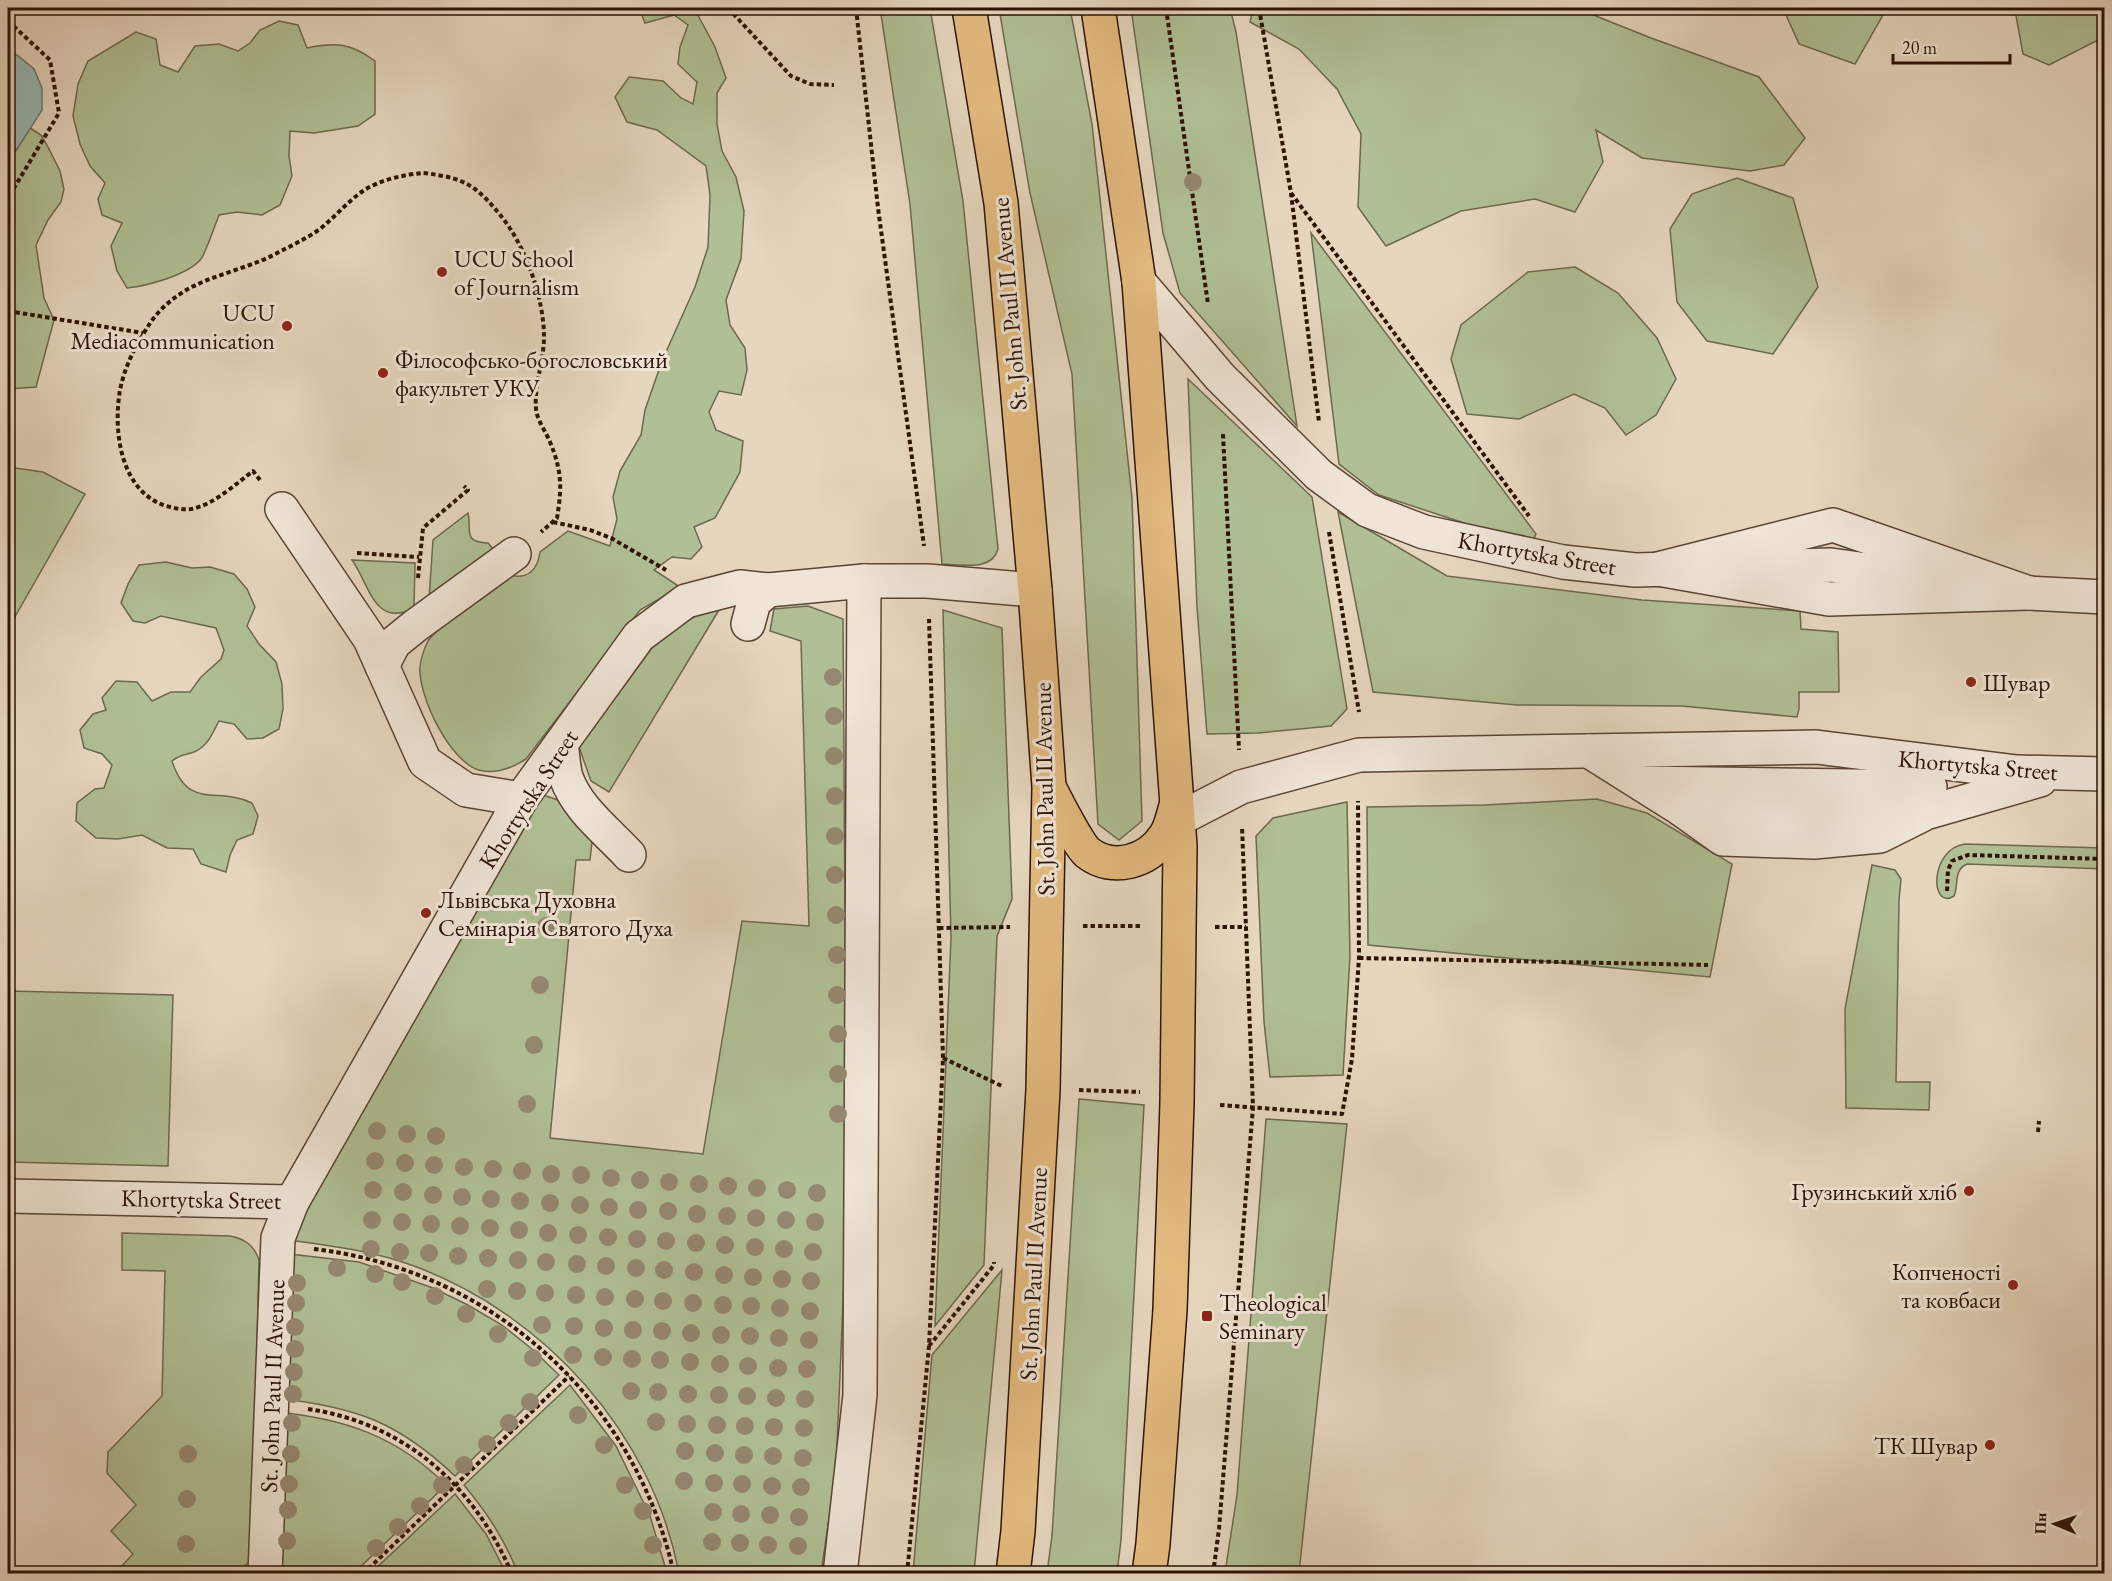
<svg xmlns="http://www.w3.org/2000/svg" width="2112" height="1581" font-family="'EB Garamond',serif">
	<rect width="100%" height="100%" fill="#e6d6be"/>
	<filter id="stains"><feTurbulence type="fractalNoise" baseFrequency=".00333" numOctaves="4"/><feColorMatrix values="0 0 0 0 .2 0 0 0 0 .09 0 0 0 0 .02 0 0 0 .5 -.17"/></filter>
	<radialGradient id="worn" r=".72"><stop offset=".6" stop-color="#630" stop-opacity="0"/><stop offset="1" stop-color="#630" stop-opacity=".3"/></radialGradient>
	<g fill="#b0bf95" stroke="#6e684e" stroke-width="1.5">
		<path d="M 639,8 L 694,8 L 715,47 L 726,78 L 717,93 L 717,124 L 722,151 L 736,177 L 744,211 L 741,259 L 726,300 L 730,325 L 745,348 L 747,370 L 741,395 L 719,391 L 709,412 L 716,430 L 743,441 L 740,472 L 715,518 L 694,527 L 702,547 L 691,559 L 672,557 L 654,570 L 680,587 L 640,610 L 526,759 C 512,768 496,775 479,770 C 450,762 418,696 420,667 C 421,658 424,649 428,641 C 433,630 496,586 510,575 C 528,580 538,569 540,552 L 568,531 L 610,546 L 617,519 L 613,497 L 620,471 L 641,435 L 645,410 L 662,361 L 695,287 L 708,247 L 710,195 L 706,166 L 657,130 L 627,122 L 615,97 L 629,77 L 663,81 L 681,98 L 693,104 L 697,82 L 678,64 L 680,47 L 688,25 L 674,15 L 645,23 Z"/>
		<path d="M 880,8 L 930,8 L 963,201 L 998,549 C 992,572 961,564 942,564 L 910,204 Z"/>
		<polygon points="999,8 1070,8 1092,124 1132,498 1142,821 1119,840 1098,824 1072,374 1030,193"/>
		<polygon points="1131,8 1230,8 1236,32 1297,426 1180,293 1163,233"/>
		<polygon points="1253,8 1576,8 1651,38 1759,77 1805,138 1784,165 1750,171 1642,158 1596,130 1603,162 1575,212 1535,199 1461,211 1386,246 1358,207 1361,134 1337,89 1299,49 1250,22"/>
		<polygon points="1783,8 1887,8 1855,64 1799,44"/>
		<polygon points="2013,8 2104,8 2104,37 2049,65 2023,54 2015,10"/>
		<path d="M 279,21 L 298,25 L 307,48 C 336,42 351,43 375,61 L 375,114 L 358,126 L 314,133 L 290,131 L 289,156 L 292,176 L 280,205 L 262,215 L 237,212 L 219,215 C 215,225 206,252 201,259 C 188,275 147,286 127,288 L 117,271 L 111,246 L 122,223 L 102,215 L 98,199 L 105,183 L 90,166 L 80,144 L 73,116 L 78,84 L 88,61 L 136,32 L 156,39 L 160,65 L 178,72 L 195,46 L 219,44 L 238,51 L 250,43 L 260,30 Z"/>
		<polygon points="30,128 41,135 47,145 60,171 64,189 61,202 48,220 36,245 44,298 54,320 36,387 8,389 8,163"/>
		<polygon points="1737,178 1793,198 1818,287 1773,354 1707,341 1677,302 1670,229 1692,194"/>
		<polygon points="1311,233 1536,534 1531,545 1379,495 1339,464"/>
		<polygon points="1575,267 1618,293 1657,338 1676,379 1656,415 1626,435 1605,408 1574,394 1519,419 1467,414 1451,359 1461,325 1528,272"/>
		<polygon points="1188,379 1312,497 1347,709 1331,726 1258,733 1207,734 1197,607"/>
		<polygon points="8,467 43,472 85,494 8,629"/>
		<polygon points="1338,512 1447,576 1642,600 1800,611 1801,629 1838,632 1839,692 1799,692 1799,709 1797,717 1682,706 1517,705 1373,692"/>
		<path d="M 468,513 C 472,530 462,542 488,543 L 493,549 L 429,599 L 433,540 Z"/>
		<path d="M 352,560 L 415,563 L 414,608 C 374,629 369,583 352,560 Z"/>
		<path d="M 166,562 L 192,568 L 210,567 L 234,574 L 247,589 L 255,607 L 247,626 L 259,644 L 276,662 L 282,684 L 283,709 L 279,729 L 263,738 L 247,739 L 234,724 L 219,721 C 212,734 208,746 194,752 C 184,756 182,753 172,761 C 188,811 217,786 252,803 L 258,816 L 253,834 L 237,840 L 230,855 L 226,872 L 201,864 L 193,849 L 167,848 L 142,835 L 118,839 L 96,838 L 76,821 L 77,803 L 95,789 L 104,788 L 112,765 L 102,754 L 84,748 L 80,730 L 93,714 L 106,710 L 102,698 L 116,681 L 137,682 L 152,701 L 171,692 L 190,692 L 201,677 L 221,659 L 224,650 L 216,628 L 161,616 L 145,623 L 133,621 L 121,603 L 128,584 L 139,565 Z"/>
		<polygon points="722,605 609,792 591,781 579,747 666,629"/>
		<path d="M 808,606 L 843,619 L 847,1206 L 836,1471 L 821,1573 L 679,1573 C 652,1434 546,1315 414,1266 C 374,1251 331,1246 289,1240 L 540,794 L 564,802 L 593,833 L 590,860 L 576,860 L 550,1138 L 703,1154 L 742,921 L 809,926 L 801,641 L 770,631 L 774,609 Z"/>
		<polygon points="943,610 1002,628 1012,899 997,936 984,1265 935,1326 951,938"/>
		<polygon points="1597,799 1647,813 1732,864 1710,977 1368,945 1367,807 1484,805"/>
		<polygon points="1347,802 1350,956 1343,1075 1270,1077 1264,1022 1256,836 1273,818"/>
		<path d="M 1965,844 L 2104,848 L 2104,869 L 1967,864 C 1953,870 1959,885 1954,896 C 1930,911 1929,849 1965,844 Z"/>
		<polygon points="1872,865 1895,870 1901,879 1899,900 1896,1082 1930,1082 1929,1110 1846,1108 1845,1009"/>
		<polygon points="8,991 173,995 168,1166 8,1162"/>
		<polygon points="1079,1099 1144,1105 1121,1540 1117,1573 1047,1573 1052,1536"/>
		<polygon points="1266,1119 1347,1124 1299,1573 1225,1573 1237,1495"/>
		<path d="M 122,1233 L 230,1236 C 245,1239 254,1245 259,1260 L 252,1559 L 237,1573 L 115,1573 L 133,1554 L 111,1531 L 136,1505 L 107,1473 L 108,1452 L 162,1396 L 165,1271 L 122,1270 Z"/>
		<path d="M 281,1253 L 359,1262 L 433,1288 L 468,1305 L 502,1325 L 532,1349 L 559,1375 L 455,1476 C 397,1421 355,1407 276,1398 Z"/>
		<polygon points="1002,1270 974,1573 913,1573 932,1355"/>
		<path d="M 570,1385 L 616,1446 L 650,1516 L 667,1573 L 518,1573 C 504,1539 488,1514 464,1485 Z"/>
		<path d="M 275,1412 C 343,1418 397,1436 446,1485 L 354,1573 L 269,1574 Z"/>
		<polygon points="455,1494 486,1534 506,1573 371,1573"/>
	</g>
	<polygon fill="#96b9b5" stroke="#6c766f" stroke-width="1.5" points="8,53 17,55 34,69 42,88 42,110 8,163"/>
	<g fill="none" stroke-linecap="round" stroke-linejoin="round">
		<g stroke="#5b4334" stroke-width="36">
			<g id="minor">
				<polyline points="1139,282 1220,377 1319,475 1367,510 1424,532 1563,562 1635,570 1831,565 2029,593 2104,597"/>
				<polyline points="282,509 370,639 425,762 466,790 521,799"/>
				<polygon points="1833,525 2029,593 1829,599 1658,569"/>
				<polyline points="748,624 754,602 768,590"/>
				<polyline points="382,666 394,643 415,626 514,554"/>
				<path d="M 561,744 C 563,755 563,767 566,777 C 577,809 607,831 629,855"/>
				<polyline points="1589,751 1681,809 1929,812 2040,780"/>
				<polyline points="1642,783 1930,787"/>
				<polyline points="1681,809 1723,839 1814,842 1880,836 1922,815"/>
				<polyline points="1179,819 1241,787 1359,755 1816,747 2017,772 2104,774"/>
				<polyline points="8,1196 292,1202 521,799 639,636 686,601 740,587 768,590 864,581 927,581 1035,590"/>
				<polyline points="265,1574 278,1238 292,1202"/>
				<polyline points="840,1574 860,1395 864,581"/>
			</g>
		</g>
		<g stroke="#2d1206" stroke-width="36">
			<g id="major">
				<polyline points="969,8 1001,203 1035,590 1049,787 1043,1090 1018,1531 1013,1574"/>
				<polyline points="1098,8 1139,282 1180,846 1177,1103 1170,1310 1153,1544 1149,1574"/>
				<path d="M 1050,789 C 1056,801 1080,848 1088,853 C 1113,872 1148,862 1165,836 C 1171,828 1173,815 1176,806"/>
			</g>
		</g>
		<g stroke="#2d1206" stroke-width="4" stroke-dasharray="4.5 3" stroke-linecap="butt">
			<polyline points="728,8 791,76 810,84 834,85"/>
			<polyline points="856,8 878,208 924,546"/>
			<polyline points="1166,8 1208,304"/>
			<polyline points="1259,8 1291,193 1319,422"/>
			<polyline points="8,21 50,60 59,113 8,198"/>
			<polyline points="1291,193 1529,516"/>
			<polyline points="8,311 143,333"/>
			<polyline points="1223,434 1239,750"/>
			<path d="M 260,480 L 253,471 C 237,483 212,506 191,509 C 182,510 174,508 166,506 C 120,491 113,431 120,390 C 124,370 133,350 144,333 C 154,315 166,303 183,292 C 212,274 249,269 279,252 C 293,245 307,238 320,229 C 335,217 347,202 363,191 C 379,180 403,175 422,173 C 429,173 436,175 443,176 C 471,181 483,194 501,216 C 525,245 544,298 544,337 C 544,361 534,385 536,409 C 537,420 546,432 550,442 C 562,471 562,488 557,518 L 541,532"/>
			<polyline points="553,522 590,530 611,538 666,570"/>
			<polyline points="1329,532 1359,712"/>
			<polyline points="357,553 419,557"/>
			<polyline points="418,578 423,528 468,490 464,486"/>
			<polyline points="1947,891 1948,870 1952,861 1968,855 2104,859"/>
			<polyline points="1083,926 1142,926"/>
			<polyline points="1215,927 1246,927"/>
			<polyline points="939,928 1010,927"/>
			<polyline points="1359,958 1708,965"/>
			<polyline points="943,1058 1004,1087"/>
			<polyline points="1079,1090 1140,1092"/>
			<polyline points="1220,1105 1342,1114 1352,1059 1359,958 1358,801"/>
			<polyline points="2038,1132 2039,1121"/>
			<path d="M 314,1249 C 492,1270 635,1399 674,1574"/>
			<polyline points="929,1346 994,1265 994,1262"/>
			<path d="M 308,1409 C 404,1423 474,1485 512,1574"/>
			<polyline points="363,1574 569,1376"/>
			<polyline points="907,1574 929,1346 943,1058 929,619"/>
			<polyline points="1213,1574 1219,1529 1253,1107 1242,826"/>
		</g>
		<use href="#minor" stroke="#efe4d5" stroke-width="33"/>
		<use href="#major" stroke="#e3bb7f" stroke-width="33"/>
	</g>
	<g fill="#968770">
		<circle cx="1193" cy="182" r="9"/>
		<circle cx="833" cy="677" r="9"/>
		<circle cx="834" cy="716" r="9"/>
		<circle cx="834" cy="756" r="9"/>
		<circle cx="835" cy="796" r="9"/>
		<circle cx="835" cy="836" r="9"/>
		<circle cx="835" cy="875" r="9"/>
		<circle cx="836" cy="915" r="9"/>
		<circle cx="546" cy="926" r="9"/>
		<circle cx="837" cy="955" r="9"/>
		<circle cx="540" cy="985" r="9"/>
		<circle cx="837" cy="995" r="9"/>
		<circle cx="838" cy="1034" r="9"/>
		<circle cx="534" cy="1045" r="9"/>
		<circle cx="838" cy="1074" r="9"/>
		<circle cx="527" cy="1104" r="9"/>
		<circle cx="838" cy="1114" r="9"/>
		<circle cx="377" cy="1131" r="9"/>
		<circle cx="407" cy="1134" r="9"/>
		<circle cx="436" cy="1136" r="9"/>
		<circle cx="375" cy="1161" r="9"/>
		<circle cx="405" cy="1163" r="9"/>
		<circle cx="434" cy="1165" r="9"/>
		<circle cx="464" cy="1167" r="9"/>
		<circle cx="493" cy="1169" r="9"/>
		<circle cx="522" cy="1171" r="9"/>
		<circle cx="551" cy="1174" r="9"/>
		<circle cx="581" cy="1175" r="9"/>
		<circle cx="611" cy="1178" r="9"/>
		<circle cx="640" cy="1180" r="9"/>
		<circle cx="669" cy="1182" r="9"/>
		<circle cx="699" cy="1184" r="9"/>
		<circle cx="728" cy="1186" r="9"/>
		<circle cx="757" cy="1188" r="9"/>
		<circle cx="373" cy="1190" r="9"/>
		<circle cx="787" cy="1190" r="9"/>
		<circle cx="403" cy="1192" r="9"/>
		<circle cx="817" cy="1193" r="9"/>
		<circle cx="433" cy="1195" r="9"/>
		<circle cx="462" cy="1197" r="9"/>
		<circle cx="491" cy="1199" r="9"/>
		<circle cx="520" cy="1201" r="9"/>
		<circle cx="550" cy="1203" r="9"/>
		<circle cx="580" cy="1205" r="9"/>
		<circle cx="609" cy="1207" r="9"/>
		<circle cx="638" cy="1210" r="9"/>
		<circle cx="668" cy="1211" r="9"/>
		<circle cx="697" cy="1214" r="9"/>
		<circle cx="727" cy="1216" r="9"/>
		<circle cx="756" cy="1218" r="9"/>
		<circle cx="372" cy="1220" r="9"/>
		<circle cx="786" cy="1220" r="9"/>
		<circle cx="402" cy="1222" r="9"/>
		<circle cx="815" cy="1222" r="9"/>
		<circle cx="431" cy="1224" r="9"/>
		<circle cx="460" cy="1226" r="9"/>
		<circle cx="490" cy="1228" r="9"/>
		<circle cx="519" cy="1230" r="9"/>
		<circle cx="548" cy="1233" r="9"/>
		<circle cx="578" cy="1235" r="9"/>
		<circle cx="608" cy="1237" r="9"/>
		<circle cx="637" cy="1239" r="9"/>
		<circle cx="666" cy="1241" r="9"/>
		<circle cx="696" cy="1243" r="9"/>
		<circle cx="725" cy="1245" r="9"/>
		<circle cx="755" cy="1247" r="9"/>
		<circle cx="371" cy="1249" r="9"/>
		<circle cx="784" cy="1249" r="9"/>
		<circle cx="400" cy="1252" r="9"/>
		<circle cx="813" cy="1252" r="9"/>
		<circle cx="429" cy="1253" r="9"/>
		<circle cx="458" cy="1256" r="9"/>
		<circle cx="488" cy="1258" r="9"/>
		<circle cx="518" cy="1260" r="9"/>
		<circle cx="546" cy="1262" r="9"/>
		<circle cx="577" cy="1264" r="9"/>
		<circle cx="606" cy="1266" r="9"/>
		<circle cx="337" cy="1268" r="9"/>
		<circle cx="636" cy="1268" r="9"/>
		<circle cx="664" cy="1270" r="9"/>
		<circle cx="694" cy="1272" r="9"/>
		<circle cx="375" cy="1274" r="9"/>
		<circle cx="724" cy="1275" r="9"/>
		<circle cx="753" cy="1277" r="9"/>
		<circle cx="782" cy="1279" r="9"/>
		<circle cx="811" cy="1281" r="9"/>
		<circle cx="402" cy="1282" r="9"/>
		<circle cx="297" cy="1283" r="9"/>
		<circle cx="487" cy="1289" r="9"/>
		<circle cx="517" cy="1291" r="9"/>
		<circle cx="545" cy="1293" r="9"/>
		<circle cx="576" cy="1295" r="9"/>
		<circle cx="435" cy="1296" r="9"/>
		<circle cx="605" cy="1297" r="9"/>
		<circle cx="635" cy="1299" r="9"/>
		<circle cx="663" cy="1301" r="9"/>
		<circle cx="296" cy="1303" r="9"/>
		<circle cx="693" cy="1303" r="9"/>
		<circle cx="723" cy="1305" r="9"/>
		<circle cx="751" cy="1306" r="9"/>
		<circle cx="780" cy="1308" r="9"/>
		<circle cx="810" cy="1311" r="9"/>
		<circle cx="466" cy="1314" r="9"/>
		<circle cx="542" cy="1325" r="9"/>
		<circle cx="574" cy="1326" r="9"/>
		<circle cx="295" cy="1327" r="9"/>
		<circle cx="604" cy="1328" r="9"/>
		<circle cx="633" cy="1330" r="9"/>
		<circle cx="662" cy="1331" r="9"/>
		<circle cx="691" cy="1333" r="9"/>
		<circle cx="498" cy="1334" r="9"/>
		<circle cx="721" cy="1335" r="9"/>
		<circle cx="750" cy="1336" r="9"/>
		<circle cx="779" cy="1338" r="9"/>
		<circle cx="809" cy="1340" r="9"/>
		<circle cx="295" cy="1349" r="9"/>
		<circle cx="573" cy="1355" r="9"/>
		<circle cx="603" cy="1357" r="9"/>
		<circle cx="533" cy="1358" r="9"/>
		<circle cx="632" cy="1359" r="9"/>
		<circle cx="660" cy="1360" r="9"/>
		<circle cx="690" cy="1362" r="9"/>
		<circle cx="720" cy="1364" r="9"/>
		<circle cx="748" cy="1366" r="9"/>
		<circle cx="778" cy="1368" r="9"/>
		<circle cx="807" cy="1369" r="9"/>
		<circle cx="294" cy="1372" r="9"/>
		<circle cx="631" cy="1391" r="9"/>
		<circle cx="658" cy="1392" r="9"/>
		<circle cx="293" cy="1394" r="9"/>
		<circle cx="688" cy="1394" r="9"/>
		<circle cx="719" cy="1395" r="9"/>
		<circle cx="747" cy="1396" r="9"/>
		<circle cx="776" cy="1398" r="9"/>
		<circle cx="805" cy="1399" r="9"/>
		<circle cx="530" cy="1402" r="9"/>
		<circle cx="578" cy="1415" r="9"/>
		<circle cx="656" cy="1422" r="9"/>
		<circle cx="292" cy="1423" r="9"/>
		<circle cx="509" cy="1423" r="9"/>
		<circle cx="687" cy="1424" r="9"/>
		<circle cx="717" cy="1425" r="9"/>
		<circle cx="745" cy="1426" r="9"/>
		<circle cx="774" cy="1427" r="9"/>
		<circle cx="804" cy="1428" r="9"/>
		<circle cx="487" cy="1444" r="9"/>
		<circle cx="604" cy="1445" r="9"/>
		<circle cx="685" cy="1451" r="9"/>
		<circle cx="715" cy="1453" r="9"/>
		<circle cx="188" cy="1454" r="9"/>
		<circle cx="291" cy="1454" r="9"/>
		<circle cx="744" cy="1455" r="9"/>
		<circle cx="773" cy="1456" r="9"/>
		<circle cx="803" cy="1458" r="9"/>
		<circle cx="464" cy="1465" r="9"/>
		<circle cx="684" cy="1481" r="9"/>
		<circle cx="714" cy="1483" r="9"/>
		<circle cx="289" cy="1484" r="9"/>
		<circle cx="742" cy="1484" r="9"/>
		<circle cx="442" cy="1485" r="9"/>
		<circle cx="625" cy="1485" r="9"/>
		<circle cx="772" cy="1486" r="9"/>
		<circle cx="801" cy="1487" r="9"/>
		<circle cx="187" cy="1499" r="9"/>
		<circle cx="420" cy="1506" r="9"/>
		<circle cx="288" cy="1510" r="9"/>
		<circle cx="643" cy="1511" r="9"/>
		<circle cx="713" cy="1512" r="9"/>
		<circle cx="741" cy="1514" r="9"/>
		<circle cx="770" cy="1515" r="9"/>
		<circle cx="799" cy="1517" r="9"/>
		<circle cx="398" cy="1527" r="9"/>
		<circle cx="287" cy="1541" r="9"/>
		<circle cx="712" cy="1542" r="9"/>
		<circle cx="740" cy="1543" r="9"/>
		<circle cx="186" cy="1544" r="9"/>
		<circle cx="653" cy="1545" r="9"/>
		<circle cx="768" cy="1545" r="9"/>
		<circle cx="798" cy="1546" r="9"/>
		<circle cx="376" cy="1548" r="9"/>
	</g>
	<g fill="#8f2418" stroke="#efe4d5" stroke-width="2">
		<circle cx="442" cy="272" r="6"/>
		<circle cx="287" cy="326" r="6"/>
		<circle cx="383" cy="373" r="6"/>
		<circle cx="1971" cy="682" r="6"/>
		<circle cx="426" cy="913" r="6"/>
		<circle cx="1969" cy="1191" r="6"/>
		<circle cx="2013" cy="1285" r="6"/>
		<rect x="1201" y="1310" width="12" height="12" rx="3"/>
		<circle cx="1990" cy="1445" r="6"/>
	</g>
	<g text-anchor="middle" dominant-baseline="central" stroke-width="6" stroke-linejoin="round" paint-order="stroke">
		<g font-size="24" fill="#2d1206" stroke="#efe4d5" text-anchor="start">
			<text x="454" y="258">UCU School<tspan x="454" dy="28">of Journalism</tspan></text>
			<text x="275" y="312" text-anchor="end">UCU<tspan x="275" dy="28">Mediacommunication</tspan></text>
			<text x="395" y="359">Філософсько-богословський<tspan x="395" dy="28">факультет УКУ</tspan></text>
			<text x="1983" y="682">Шувар</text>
			<text x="438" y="899">Львівська Духовна<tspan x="438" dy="28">Семінарія Святого Духа</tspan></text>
			<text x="1957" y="1191" text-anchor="end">Грузинський хліб</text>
			<text x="2001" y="1271" text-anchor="end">Копченості<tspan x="2001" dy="28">та ковбаси</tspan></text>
			<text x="1219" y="1302">Theological<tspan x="1219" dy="28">Seminary</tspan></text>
			<text x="1978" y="1445" text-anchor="end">ТК Шувар</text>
		</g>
		<g font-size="24" fill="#2d1206" stroke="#efe4d5">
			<text transform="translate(1009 304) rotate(-95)">St. John Paul II Avenue</text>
			<text transform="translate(1537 553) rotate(10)">Khortytska Street</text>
			<text transform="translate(1978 765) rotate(5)">Khortytska Street</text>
			<text transform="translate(1044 789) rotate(-91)">St. John Paul II Avenue</text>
			<text transform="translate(528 799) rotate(-57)">Khortytska Street</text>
			<text transform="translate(201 1199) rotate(1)">Khortytska Street</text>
			<text transform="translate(1033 1274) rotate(-87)">St. John Paul II Avenue</text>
			<text transform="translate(272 1386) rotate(-88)">St. John Paul II Avenue</text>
		</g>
	</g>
	<rect width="2112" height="1581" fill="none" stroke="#e6d6be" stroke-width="30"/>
	<rect x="9" y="9" width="2094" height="1563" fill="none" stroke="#2d1206" stroke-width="3"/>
	<rect x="15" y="15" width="2082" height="1551" fill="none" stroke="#2d1206" stroke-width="1.5"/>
	<g transform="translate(2055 1524) rotate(272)" stroke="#efe4d5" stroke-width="4.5" paint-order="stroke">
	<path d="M0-4.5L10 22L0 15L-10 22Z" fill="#2d1206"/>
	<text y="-9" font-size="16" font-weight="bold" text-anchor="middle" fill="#2d1206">Пн</text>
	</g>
	<path d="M1893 54v9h117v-9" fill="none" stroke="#2d1206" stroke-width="3"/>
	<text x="1902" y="54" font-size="18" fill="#2d1206" stroke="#efe4d5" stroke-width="4.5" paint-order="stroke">20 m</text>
	<rect width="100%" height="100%" filter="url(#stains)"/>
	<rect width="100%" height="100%" fill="url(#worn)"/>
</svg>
